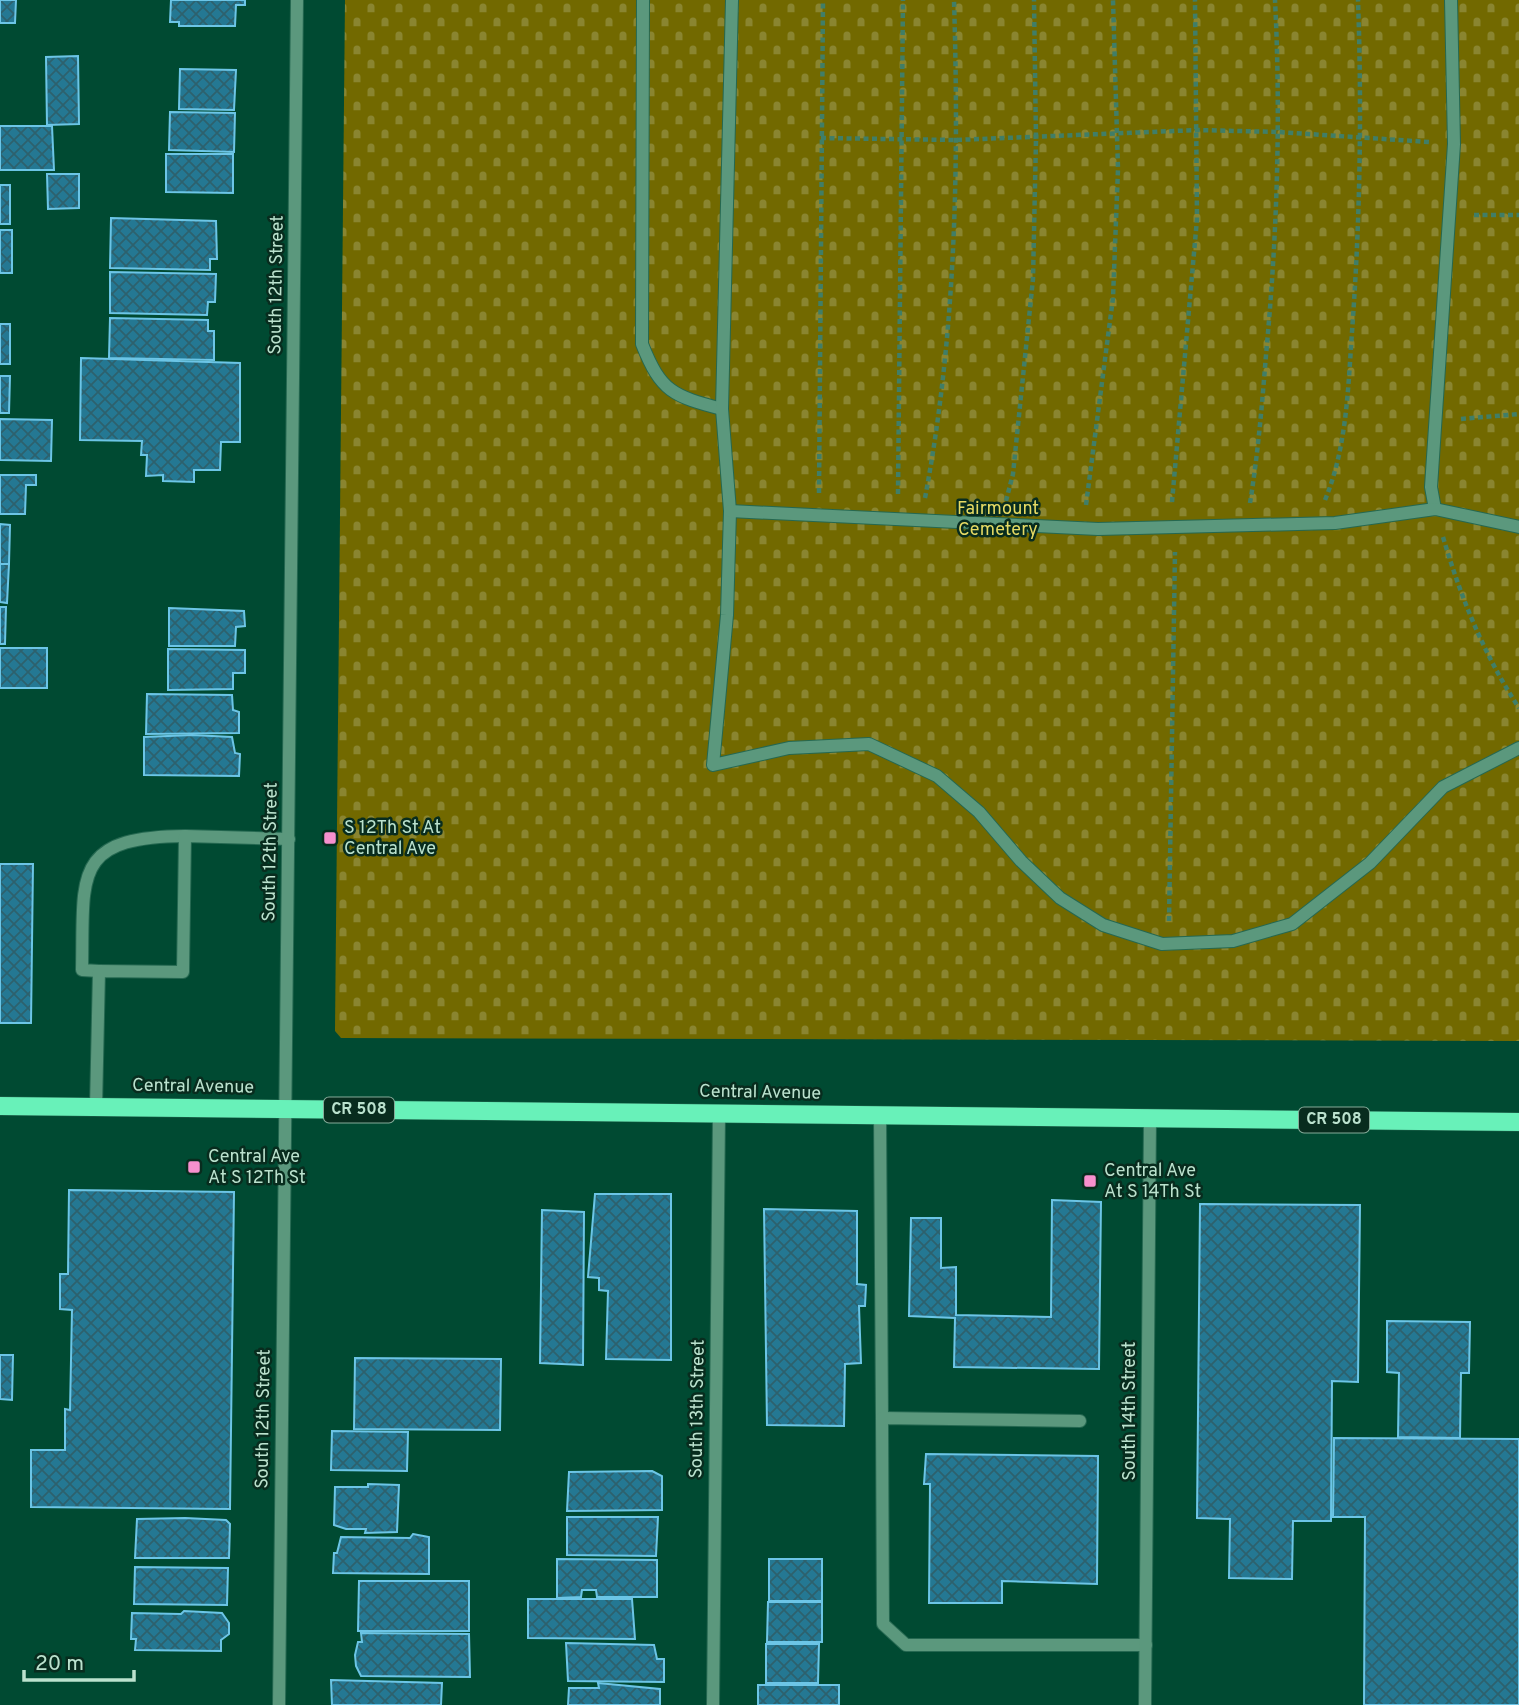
<svg xmlns="http://www.w3.org/2000/svg" width="1519" height="1705" font-family="Overpass,sans-serif">
	<defs>
		<pattern id="cemetery-stones" width="16" height="16" patternUnits="userSpaceOnUse" patternTransform="scale(1.75)"><rect width="16" height="16" fill="#726900"/><path d="M2 7V4a2 2 0 0 1 4 0v3zM10 15v-3a2 2 0 0 1 4 0v3z" fill="#8a8530"/></pattern>
		<pattern id="building-cross-hatch" width="8" height="8" patternUnits="userSpaceOnUse" patternTransform="scale(1.75)"><rect width="8" height="8" fill="#247893"/><path d="M0 0l8 8M0 8l8-8" fill="none" stroke="#2d616d"/></pattern>
	</defs>
	<rect width="100%" height="100%" fill="#004a32"/>
	<polygon fill="url(#cemetery-stones)" points="345,0 1519,0 1519,1041 341,1038 335,1031"/>
	<g fill="url(#building-cross-hatch)" stroke="#6cc5e6" stroke-width="2">
		<polygon points="0,0 16,0 15,23 0,23"/>
		<polygon points="171,0 245,0 245,5 236,5 235,26 179,26 179,22 170,22"/>
		<polygon points="78,56 79,124 47,125 46,57"/>
		<polygon points="180,69 236,70 234,110 179,109"/>
		<polygon points="170,112 235,113 234,152 169,150"/>
		<polygon points="0,126 52,126 54,170 0,170"/>
		<polygon points="166,154 233,154 233,193 166,192"/>
		<polygon points="47,174 79,174 79,208 48,209"/>
		<rect x="0" y="185" width="10" height="39"/>
		<polygon points="111,218 216,221 217,259 210,259 210,270 110,268"/>
		<rect x="0" y="230" width="12" height="43"/>
		<polygon points="110,272 216,274 215,302 208,302 207,315 110,313"/>
		<polygon points="110,318 208,320 208,331 214,331 214,360 109,358"/>
		<rect x="0" y="324" width="10" height="40"/>
		<polygon points="81,358 240,363 240,442 221,442 220,470 194,470 194,482 163,481 163,475 146,476 147,455 141,455 142,441 80,440"/>
		<polygon points="0,376 10,376 9,413 0,413"/>
		<polygon points="0,419 52,420 51,461 0,460"/>
		<polygon points="0,475 36,475 36,485 26,485 25,514 0,514"/>
		<polygon points="0,524 10,525 9,564 0,564"/>
		<polygon points="0,564 9,564 7,603 0,602"/>
		<polygon points="0,607 6,607 5,644 0,644"/>
		<polygon points="169,608 244,611 245,626 236,627 235,646 169,646"/>
		<rect x="0" y="648" width="47" height="40"/>
		<polygon points="168,649 245,650 245,673 233,673 233,689 168,690"/>
		<polygon points="147,694 232,695 233,710 239,712 239,733 146,734"/>
		<polygon points="192,735 232,737 235,753 240,754 239,776 144,775 144,737"/>
		<polygon points="0,864 33,864 31,1023 0,1023"/>
		<polygon points="69,1190 234,1192 230,1509 31,1507 31,1450 65,1450 65,1409 70,1410 72,1310 60,1309 60,1274 68,1274"/>
		<polygon points="595,1194 671,1194 671,1360 606,1359 608,1291 599,1290 599,1278 588,1277"/>
		<polygon points="1052,1200 1101,1202 1099,1369 954,1367 955,1318 909,1316 911,1218 941,1218 941,1268 956,1267 956,1315 1051,1317"/>
		<polygon points="1200,1204 1360,1205 1358,1382 1332,1381 1331,1521 1293,1521 1292,1579 1229,1578 1230,1519 1197,1518"/>
		<polygon points="764,1209 857,1211 857,1284 866,1285 865,1306 859,1306 861,1363 845,1364 844,1426 767,1425"/>
		<polygon points="542,1210 584,1212 583,1365 540,1363"/>
		<polygon points="1387,1321 1470,1322 1469,1373 1461,1373 1460,1438 1398,1437 1399,1373 1387,1372"/>
		<polygon points="0,1355 13,1355 12,1400 0,1399"/>
		<polygon points="355,1358 501,1359 500,1430 354,1429"/>
		<polygon points="332,1431 408,1432 407,1471 331,1470"/>
		<polygon points="1334,1438 1519,1439 1519,1705 1364,1705 1365,1517 1333,1517"/>
		<polygon points="926,1454 1098,1456 1097,1584 1002,1581 1002,1603 929,1603 930,1484 924,1484"/>
		<polygon points="652,1471 662,1476 662,1510 567,1511 569,1472"/>
		<polygon points="368,1484 399,1485 397,1532 365,1533 366,1529 346,1529 334,1525 335,1487 368,1487"/>
		<polygon points="567,1517 658,1517 656,1556 567,1555"/>
		<polygon points="185,1518 226,1520 230,1524 229,1558 135,1558 137,1519"/>
		<polygon points="413,1534 429,1537 429,1574 333,1573 334,1553 337,1553 341,1537 410,1538"/>
		<polygon points="557,1559 657,1560 657,1597 597,1597 596,1590 582,1590 581,1597 557,1598"/>
		<rect x="769" y="1559" width="53" height="42"/>
		<polygon points="135,1567 228,1568 227,1605 134,1604"/>
		<polygon points="359,1581 469,1581 469,1631 358,1631"/>
		<polygon points="528,1599 632,1599 635,1639 528,1638"/>
		<polygon points="768,1602 822,1602 822,1642 767,1642"/>
		<polygon points="184,1611 222,1613 229,1623 229,1634 221,1640 221,1651 135,1650 136,1639 131,1639 132,1613 181,1614"/>
		<polygon points="361,1633 469,1634 470,1677 361,1676 356,1666 355,1655 358,1642 362,1642"/>
		<polygon points="566,1643 654,1645 657,1659 664,1659 664,1682 568,1681"/>
		<polygon points="766,1644 819,1644 818,1683 766,1683"/>
		<polygon points="331,1680 442,1683 441,1705 332,1705"/>
		<polygon points="598,1683 660,1689 660,1705 568,1705 569,1688 599,1688"/>
		<rect x="758" y="1685" width="81" height="20"/>
	</g>
	<g fill="none" stroke-linecap="round" stroke-linejoin="round">
		<g stroke="#256851" stroke-width="14">
			<g id="minor">
				<path d="M 643,0 L 642,344 C 661,392 673,396 722,409"/>
				<polyline points="732,0 722,409 730,511 727,615 713,765 789,748 869,744 937,776 979,812 1021,861 1060,898 1103,925 1162,944 1233,941 1292,924 1370,863 1443,787 1519,748"/>
				<polyline points="1435,509 1431,487 1454,144 1451,0"/>
				<polyline points="730,511 1098,529 1335,523 1435,509 1519,527"/>
				<path d="M 99,971 L 82,970 C 84,876 71,837 185,836"/>
				<polyline points="96,1107 99,971 183,972 185,836 289,839"/>
				<polyline points="880,1115 882,1418"/>
				<polyline points="1080,1421 882,1418 883,1624 906,1645 1146,1645"/>
				<polyline points="279,1705 297,0"/>
				<polyline points="713,1705 719,1114"/>
				<polyline points="1145,1705 1150,1118"/>
			</g>
		</g>
		<g stroke="#256851" stroke-width="19">
			<polyline id="major" points="0,1106 1519,1122"/>
		</g>
		<g stroke="#407e67" stroke-width="4.5" stroke-dasharray="5 3.5" stroke-linecap="butt">
			<polyline points="821,138 956,140 1198,130 1278,132 1429,142"/>
			<polyline points="1474,215 1519,215"/>
			<polyline points="1461,419 1519,414"/>
			<polyline points="819,493 823,0"/>
			<polyline points="898,494 903,0"/>
			<path d="M 925,498 C 956,334 959,166 954,0"/>
			<path d="M 1325,500 C 1347,447 1348,388 1352,332 C 1360,221 1362,111 1358,0"/>
			<polyline points="1006,501 1013,474 1033,279 1036,139 1034,0"/>
			<polyline points="1172,502 1197,219 1195,0"/>
			<path d="M 1250,503 C 1258,454 1262,405 1266,355 C 1277,237 1281,118 1275,0"/>
			<polyline points="1086,505 1113,298 1118,169 1113,0"/>
			<path d="M 1443,537 C 1461,598 1484,655 1519,708"/>
			<polyline points="1169,921 1175,552"/>
		</g>
		<use href="#minor" stroke="#5b987d" stroke-width="12"/>
		<use href="#major" stroke="#68f1b9" stroke-width="18"/>
	</g>
	<g fill="#f790ce" stroke="#082c1e" stroke-width="2.5">
		<rect x="323" y="831" width="14" height="14" rx="3.5"/>
		<rect x="187" y="1160" width="14" height="14" rx="3.5"/>
		<rect x="1083" y="1174" width="14" height="14" rx="3.5"/>
	</g>
	<g text-anchor="middle" dominant-baseline="central" stroke-width="5" stroke-linejoin="round" paint-order="stroke">
		<g fill="#082c1e" stroke="#85ab99" stroke-width="2">
			<rect x="324" y="1097.5" width="70" height="25" rx="5"/>
			<rect x="1299" y="1107.5" width="70" height="25" rx="5"/>
		</g>
		<g font-size="16" font-weight="bold" fill="#bbe2ce">
			<text x="359" y="1110">CR 508</text>
			<text x="1334" y="1120">CR 508</text>
		</g>
		<g font-size="18" fill="#bbe2ce" stroke="#082c1e">
			<text transform="translate(277 285) rotate(-89)">South 12th Street</text>
			<text transform="translate(271 852) rotate(-89)">South 12th Street</text>
			<text transform="translate(193 1087) rotate(1)">Central Avenue</text>
			<text transform="translate(760 1093) rotate(1)">Central Avenue</text>
			<text transform="translate(698 1409) rotate(-89)">South 13th Street</text>
			<text transform="translate(1130 1411) rotate(-90)">South 14th Street</text>
			<text transform="translate(264 1419) rotate(-89)">South 12th Street</text>
		</g>
		<g font-size="18" fill="#e6da64" stroke="#082c1e">
			<text x="998" y="509">Fairmount<tspan x="998" dy="21">Cemetery</tspan></text>
		</g>
		<g font-size="18" fill="#bbe2ce" stroke="#082c1e" text-anchor="start">
			<text x="344" y="828">S 12Th St At<tspan x="344" dy="21">Central Ave</tspan></text>
			<text x="208" y="1157">Central Ave<tspan x="208" dy="21">At S 12Th St</tspan></text>
			<text x="1104" y="1171">Central Ave<tspan x="1104" dy="21">At S 14Th St</tspan></text>
		</g>
	</g>
	<path d="M24 1670v10h110v-10" fill="none" stroke="#bbe2ce" stroke-width="3.5"/>
	<text x="35" y="1670" font-size="21" fill="#bbe2ce" stroke="#082c1e" stroke-width="5" paint-order="stroke">20 m</text>
</svg>
